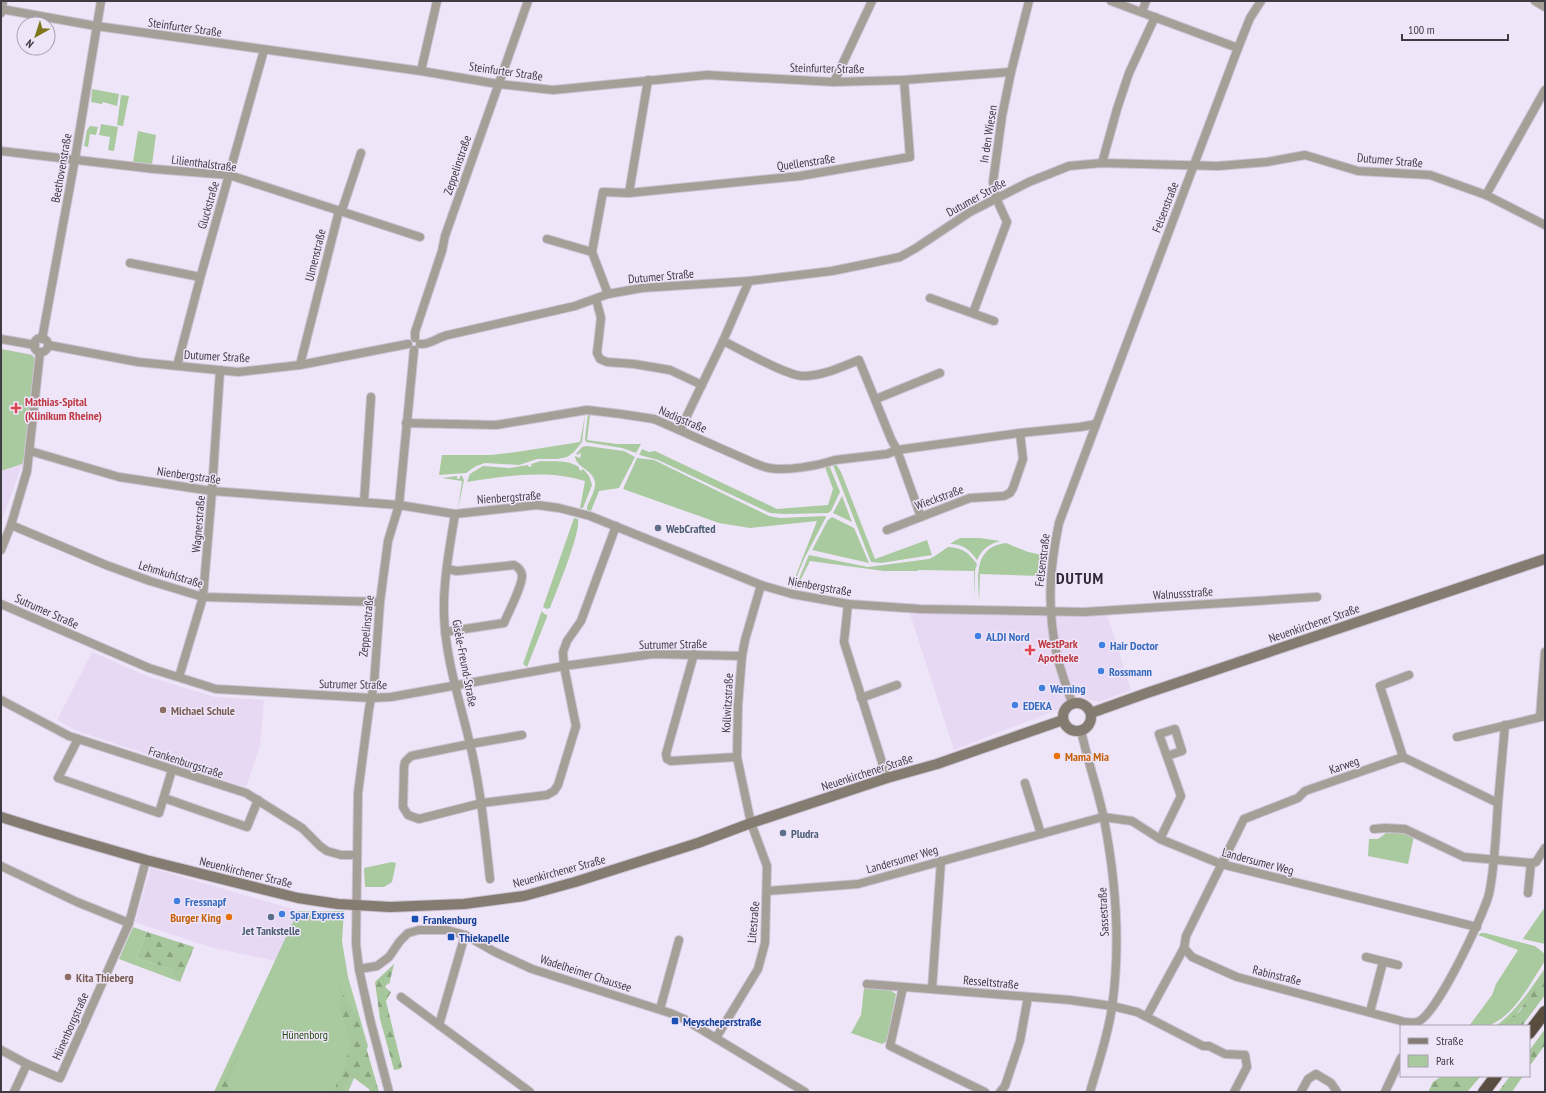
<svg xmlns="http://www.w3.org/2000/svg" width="1546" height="1093" font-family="'PT Sans Narrow',sans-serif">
	<defs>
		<pattern id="forest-firs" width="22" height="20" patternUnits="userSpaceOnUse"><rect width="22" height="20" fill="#a6c69b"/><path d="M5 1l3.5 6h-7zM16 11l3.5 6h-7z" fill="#89a280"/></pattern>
	</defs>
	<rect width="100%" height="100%" fill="#efe5f9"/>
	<g fill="#e7d9f4">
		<polygon points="1,349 33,354 35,359 25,457 1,522"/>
		<polygon points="910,614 1107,614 1131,690 1099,702 1091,700 1079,695 1067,699 1062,708 954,750"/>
		<polygon points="92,652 149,677 215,697 264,700 260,746 246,787 77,731 57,720"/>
		<polygon points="151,868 300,911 275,961 210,947 135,922"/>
	</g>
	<g fill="#a9c99e">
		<polygon points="92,89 119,94 117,106 103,102 102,104 91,102"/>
		<polygon points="121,95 129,96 123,126 117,125"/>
		<polygon points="101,124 118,127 114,151 108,150 110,137 99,135"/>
		<polygon points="90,126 98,127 96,135 90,134 88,147 84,146 87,130"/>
		<polygon points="138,131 156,135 152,164 133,162"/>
		<polygon points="1,349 32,355 35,359 25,455 22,464 1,471"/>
		<polygon points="588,413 591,414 590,415 587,440 617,444 641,444 636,453 622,448 586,442 585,439"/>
		<polygon points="585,415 582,442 574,452 567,457 557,459 537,459 519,465 485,463 476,466 466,473 439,475 442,455 491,455 523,451 580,442"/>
		<path d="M 587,446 L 624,451 L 635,457 L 619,488 L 599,491 L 591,511 L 587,510 L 587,507 C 589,501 594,493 595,486 C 597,470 576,469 575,456 L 580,458 L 581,454 L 579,453 L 578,455 L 576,454 L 582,447 Z"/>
		<polygon points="642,449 649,452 655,451 777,509 828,505 833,489 825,467 829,465 840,492 831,511 828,513 785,514 770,513 658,460 640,455 639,455"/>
		<polygon points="637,458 654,460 769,516 780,518 825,516 826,517 804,559 792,588 791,588 817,521 750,528 719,523 623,489"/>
		<path d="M 541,461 C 556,462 566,459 579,467 L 579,469 L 581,471 L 583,469 L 589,476 L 592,485 L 583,508 L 580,508 L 585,481 C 547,469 506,476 467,482 L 470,474 L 483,466 L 509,468 L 528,465 L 529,467 L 532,466 L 531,464 Z"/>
		<polygon points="836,464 841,472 875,559 927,540 932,555 881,563 871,562 833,465"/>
		<polygon points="457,476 457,479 460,478 460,476 462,476 464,480 458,509 462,481 442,478"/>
		<polygon points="842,496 852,522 833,513"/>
		<polygon points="832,517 854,528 869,563 812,550 828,520"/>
		<path d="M 574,518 L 578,519 C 581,533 556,592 550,608 L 547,609 L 543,607 Z"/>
		<path d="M 961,538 L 980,538 L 1000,541 C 989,544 982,549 977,560 C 970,550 963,544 950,544 L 956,540 Z"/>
		<path d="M 1006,543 L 1028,552 L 1043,555 L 1041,576 L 980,574 L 979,602 C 978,577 973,547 1006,543 Z"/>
		<path d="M 948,547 C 963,548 968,552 977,564 L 975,571 L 975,598 L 974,571 L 918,570 L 918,571 L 884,571 L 810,561 L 796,589 L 795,588 L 809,555 L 868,567 L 929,559 L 935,556 Z"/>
		<polygon points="542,610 542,612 546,615 547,614 547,617 527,667 523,664"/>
		<polygon points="1389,831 1405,832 1414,836 1408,864 1368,856 1369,839 1378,839"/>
		<polygon points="392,862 396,863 392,882 384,887 365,887 364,868"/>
		<polygon points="1545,907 1545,944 1523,939 1524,937"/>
		<polygon points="298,911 344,911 342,941 348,977 368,1046 348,1092 214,1092"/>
		<polygon points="133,927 147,932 136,958 172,969 173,976 180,982 119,959"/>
		<path d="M 1481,933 L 1485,933 L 1535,946 L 1545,954 L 1545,961 C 1530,983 1516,1014 1490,1025 C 1485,1028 1475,1026 1469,1026 L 1492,995 L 1496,984 L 1518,950 L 1478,935 Z"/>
		<path d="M 1545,968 C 1537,984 1516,1026 1496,1026 C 1517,1010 1530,990 1545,968 Z"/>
		<polygon points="864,988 890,990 896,994 887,1041 882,1044 851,1033 861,1015"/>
	</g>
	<g fill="url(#forest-firs)">
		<polygon points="147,932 194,947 180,982 173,976 172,969 136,958"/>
		<polygon points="394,964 389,985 388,983 385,987 391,992 386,1001 402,1067 400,1069 394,1070 380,1019 375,982"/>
		<polygon points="1545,969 1545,995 1522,1026 1500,1026 1520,1011"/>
		<path d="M 341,987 L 343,994 L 357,1016 L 379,1092 L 370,1092 L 369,1089 L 350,1075 L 342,1092 L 335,1092 C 335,1082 341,1077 344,1068 C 347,1059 350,1049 350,1040 C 347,1029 334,996 341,987 Z"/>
		<polygon points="1545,1029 1545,1045 1529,1067 1529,1051"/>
		<path d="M 238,1056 C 239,1063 232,1067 231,1073 C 229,1080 230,1084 227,1092 L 218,1092 L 234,1059 Z"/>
		<polygon points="1442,1076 1481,1076 1467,1092 1428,1092 1433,1082"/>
		<polygon points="1510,1076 1523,1076 1512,1092 1498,1092"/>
	</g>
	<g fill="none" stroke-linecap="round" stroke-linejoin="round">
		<g stroke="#ccc3d5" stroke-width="10">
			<g id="street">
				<polyline points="1111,1 1238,48"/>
				<polyline points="1535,1 1545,7"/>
				<polyline points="1,9 96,26 421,71 498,84 553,90 707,75 834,82 904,80 1011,72"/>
				<polyline points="1142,12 1146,1"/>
				<polyline points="1,13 3,1"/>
				<polyline points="421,71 437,1"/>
				<polyline points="834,82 872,1"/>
				<polyline points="1,151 154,169 229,175 420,237"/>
				<polyline points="1102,163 1117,109 1129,73 1155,17"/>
				<polyline points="629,193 648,80"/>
				<polyline points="1486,195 1545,90"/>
				<polyline points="547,239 592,252"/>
				<polyline points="130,263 200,277"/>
				<polyline points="608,294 592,252 603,192 629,193 800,176 910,157 904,80"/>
				<polyline points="930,298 994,321"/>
				<polyline points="596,299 601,318 597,353 600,359 607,362 634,364 670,370 702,385"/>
				<polyline points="973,313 1007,222 996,198 993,182 1002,116 1011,72 1029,1"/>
				<polyline points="415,338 415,332 442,251 445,236 528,1"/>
				<circle cx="41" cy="345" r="7"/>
				<polyline points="1,339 35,345"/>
				<polyline points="42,339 75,159 101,1"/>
				<path d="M 723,341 C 740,349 787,376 803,376 C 823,376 841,367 859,360 L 891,439 L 897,450 L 921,517"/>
				<path d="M 420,344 C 430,345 438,337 448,335 L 575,306 L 608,294 L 642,288 L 749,281 L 832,271 L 900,257 L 916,248 L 970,212 L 1029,182 L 1069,166 L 1102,163 L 1218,166 L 1267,162 L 1305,155 L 1358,171 L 1430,175 L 1486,195 L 1545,225"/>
				<polyline points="48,345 138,362 238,372 300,365 408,344"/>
				<polyline points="300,365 339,211 343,207 361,153"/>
				<polyline points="177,366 201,275 264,50"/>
				<polyline points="876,399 940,373"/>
				<path d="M 406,423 L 496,425 L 587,410 L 621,414 L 654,419 L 754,463 C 759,465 764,467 769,468 C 787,471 817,466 835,460 L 887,454 L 897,450 L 1020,433 L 1080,427 L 1096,424"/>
				<polyline points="680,430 723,341 749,281"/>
				<polyline points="30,451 119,477 212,491 399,505 455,514 537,505 559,508 590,516 761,585 792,594 848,604 920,609 1084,612 1317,597"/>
				<polyline points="364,502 371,397"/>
				<path d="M 455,514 C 450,545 443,582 444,613 C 445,658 460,701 470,744 C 481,789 485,834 490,879"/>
				<polyline points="11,525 106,565 150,581 203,597 380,602"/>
				<polyline points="887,530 970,498 1004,496 1010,493 1013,488 1023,459 1020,433"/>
				<polyline points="1,550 11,525 27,471 40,352"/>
				<polyline points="1,604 149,668 216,689 371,698 391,697 564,666 653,654 742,656"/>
				<polyline points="848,604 844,642 887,778"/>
				<path d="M 445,632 L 504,623 C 508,613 523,585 522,575 C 521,570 518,567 514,565 L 457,571 L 447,569"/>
				<polyline points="694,654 666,754 667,759 671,761 737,757"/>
				<polyline points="179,677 203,597 212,491 220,370"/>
				<polyline points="861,698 897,685"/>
				<polyline points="1,700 69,736 246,793 302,828 320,846 327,851 341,855 356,855"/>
				<path d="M 1072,703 C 1067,688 1061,672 1057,656 C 1047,608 1049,571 1059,523 L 1238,48 L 1250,18 L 1261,1"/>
				<polyline points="1540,717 1545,652"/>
				<path d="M 1081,730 C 1087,760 1098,789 1104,819 C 1116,881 1121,944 1112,1007 C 1108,1036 1098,1064 1090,1092"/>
				<polyline points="522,735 470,744 411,756 405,762 404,767 403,807 408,815 419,819 482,803 547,795 554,791 558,785 576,726 564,666 563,652 567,641 581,621 616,526"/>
				<polyline points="1457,737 1545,716"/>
				<polyline points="78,739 58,778 159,813 172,770"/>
				<path d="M 1403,757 L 1498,803 C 1496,831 1495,866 1489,894 C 1484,914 1436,1017 1417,1022 C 1414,1023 1408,1022 1405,1022 L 1237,977 L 1192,957 L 1184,948 L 1186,936 L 1244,819 L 1298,798 L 1305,791 Z"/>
				<polyline points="1403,757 1380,686 1409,675"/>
				<polyline points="1025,783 1041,834"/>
				<polyline points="164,798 247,827 258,800"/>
				<polyline points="1498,803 1505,725"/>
				<polyline points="1374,829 1385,828 1405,829 1464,857 1531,863 1536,862 1545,848"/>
				<polyline points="1160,839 1181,796 1159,734 1175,729 1182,751 1167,756"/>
				<polyline points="1,866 77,902 129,923"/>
				<polyline points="767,891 858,884 1103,817 1132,821 1160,839 1221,864 1477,927"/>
				<polyline points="1528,893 1531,863"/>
				<polyline points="1366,957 1398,965"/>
				<polyline points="359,969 377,966 389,957 400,941 408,933 419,930 447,930 465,935 495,952 532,969 670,1013 684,1019 805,1092"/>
				<polyline points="867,984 1070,1000 1112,1006 1137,1012 1203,1046 1209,1046 1225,1054 1245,1055 1247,1067 1234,1092"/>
				<polyline points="903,987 890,1046 985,1092"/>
				<polyline points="932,989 941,861"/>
				<polyline points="401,997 530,1092"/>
				<polyline points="660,1009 679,940"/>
				<polyline points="1370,1012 1383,962"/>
				<polyline points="1147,1016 1184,948"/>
				<polyline points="439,1025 465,935"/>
				<polyline points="716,1038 758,969 765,943 767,866 751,823 737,757 738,705 742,656 745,640 761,585"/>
				<polyline points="1,1050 27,1064"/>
				<polyline points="14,1092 27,1064 60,1078 129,923 146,860"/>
				<polyline points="389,1092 370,1019 359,969 356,944 358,793 369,709 374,684 380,602 388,541 399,505 414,350"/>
				<polyline points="1000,1092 1005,1086 1020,1041 1028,997"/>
				<polyline points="1301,1092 1308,1079 1316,1074 1331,1083 1337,1092"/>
				<polyline points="1385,1092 1401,1058"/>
			</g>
		</g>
		<g stroke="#ccc3d5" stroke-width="12">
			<g id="secondary">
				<circle cx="1077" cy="717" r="14"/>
				<polyline points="1091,713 1144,694 1545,559"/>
				<polyline points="1,817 49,832 146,860 298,898 338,904 390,907 464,904 524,896 575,882 698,843 751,823 887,778 937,764 1063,720"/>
			</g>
		</g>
		<g stroke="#ccc3d5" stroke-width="14">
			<g id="highway">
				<polyline points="1529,1033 1545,1012"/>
				<polyline points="1484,1092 1496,1076"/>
			</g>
		</g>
		<use href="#street" stroke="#a59f98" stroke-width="8"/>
		<use href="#secondary" stroke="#847c71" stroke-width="10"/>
		<use href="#highway" stroke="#584d3e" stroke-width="12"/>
	</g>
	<g fill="#e0444e" stroke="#efe5f9" stroke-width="1.5">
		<path d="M14 402h4v4h4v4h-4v4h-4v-4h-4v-4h4z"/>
		<path d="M1028 644h4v4h4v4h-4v4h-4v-4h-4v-4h4z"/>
	</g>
	<g fill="#5c6f8a" stroke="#efe5f9" stroke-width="1.5">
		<circle cx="658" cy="528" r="4"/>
		<circle cx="783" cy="833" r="4"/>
		<circle cx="271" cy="917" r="4"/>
	</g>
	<g fill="#3f7fe0" stroke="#efe5f9" stroke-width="1.5">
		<circle cx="978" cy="636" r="4"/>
		<circle cx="1102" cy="645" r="4"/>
		<circle cx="1101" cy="671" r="4"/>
		<circle cx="1042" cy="688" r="4"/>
		<circle cx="1015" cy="705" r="4"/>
		<circle cx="177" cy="901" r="4"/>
		<circle cx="282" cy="914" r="4"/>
	</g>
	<g fill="#8d6e63" stroke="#efe5f9" stroke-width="1.5">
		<circle cx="163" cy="710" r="4"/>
		<circle cx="68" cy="977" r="4"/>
	</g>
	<g fill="#e8710a" stroke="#efe5f9" stroke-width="1.5">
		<circle cx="1057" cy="756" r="4"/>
		<circle cx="229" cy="917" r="4"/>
	</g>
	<g fill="#1a4fb4" stroke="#efe5f9" stroke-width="1.5">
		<rect x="411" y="915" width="8" height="8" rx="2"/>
		<rect x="447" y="933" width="8" height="8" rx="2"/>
		<rect x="671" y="1017" width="8" height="8" rx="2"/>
	</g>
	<g text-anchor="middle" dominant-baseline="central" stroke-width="3" stroke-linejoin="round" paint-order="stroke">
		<g font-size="12" fill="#3f3b43" stroke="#efe5f9">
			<text transform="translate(185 27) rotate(8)">Steinfurter Straße</text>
			<text transform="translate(827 68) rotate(1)">Steinfurter Straße</text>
			<text transform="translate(506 71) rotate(8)">Steinfurter Straße</text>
			<text transform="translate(988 134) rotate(-81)">In den Wiesen</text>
			<text transform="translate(1390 160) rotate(5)">Dutumer Straße</text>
			<text transform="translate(806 162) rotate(-8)">Quellenstraße</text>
			<text transform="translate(204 163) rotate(7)">Lilienthalstraße</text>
			<text transform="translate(457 165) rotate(-71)">Zeppelinstraße</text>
			<text transform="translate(61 168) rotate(-80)">Beethovenstraße</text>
			<text transform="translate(976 197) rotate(-29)">Dutumer Straße</text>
			<text transform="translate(208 205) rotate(-74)">Gluckstraße</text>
			<text transform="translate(1165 207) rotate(-69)">Felsenstraße</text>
			<text transform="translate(315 255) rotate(-76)">Ulmenstraße</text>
			<text transform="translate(661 276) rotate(-5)">Dutumer Straße</text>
			<text transform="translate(217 356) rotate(3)">Dutumer Straße</text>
			<text transform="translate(683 419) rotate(23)">Nadigstraße</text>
			<text transform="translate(189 475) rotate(8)">Nienbergstraße</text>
			<text transform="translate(509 497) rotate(-4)">Nienbergstraße</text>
			<text transform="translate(939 497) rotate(-20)">Wieckstraße</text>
			<text transform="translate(198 524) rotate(-85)">Wagnerstraße</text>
			<text transform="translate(1042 560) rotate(-83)">Felsenstraße</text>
			<text transform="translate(171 574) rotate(17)">Lehmkuhlstraße</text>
			<text transform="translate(820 586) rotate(10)">Nienbergstraße</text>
			<text transform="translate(1183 593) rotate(-4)">Walnussstraße</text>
			<text transform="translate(47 611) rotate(24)">Sutrumer Straße</text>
			<text transform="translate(1314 623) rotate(-19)">Neuenkirchener Straße</text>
			<text transform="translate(366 626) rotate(-84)">Zeppelinstraße</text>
			<text transform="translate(673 644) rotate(-1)">Sutrumer Straße</text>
			<text transform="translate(465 663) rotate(79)">Gisèle-Freund-Straße</text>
			<text transform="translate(353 684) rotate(1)">Sutrumer Straße</text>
			<text transform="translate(727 703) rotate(-87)">Kollwitzstraße</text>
			<text transform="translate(186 762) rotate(18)">Frankenburgstraße</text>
			<text transform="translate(1344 765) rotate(-19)">Karweg</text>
			<text transform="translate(867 772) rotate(-18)">Neuenkirchener Straße</text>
			<text transform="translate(902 859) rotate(-16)">Landersumer Weg</text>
			<text transform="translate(1258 861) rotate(15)">Landersumer Weg</text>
			<text transform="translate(559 871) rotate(-15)">Neuenkirchener Straße</text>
			<text transform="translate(246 872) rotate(14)">Neuenkirchener Straße</text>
			<text transform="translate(1103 912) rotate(-93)">Sassestraße</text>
			<text transform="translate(753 922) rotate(-85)">Litestraße</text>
			<text transform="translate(586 973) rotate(18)">Wadelheimer Chaussee</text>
			<text transform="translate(1277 975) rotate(14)">Rabinstraße</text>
			<text transform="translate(991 982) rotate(5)">Resseltstraße</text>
			<text transform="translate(70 1026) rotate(-66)">Hünenborgstraße</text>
		</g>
		<g font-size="12" font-weight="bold" fill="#be3a42" stroke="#efe5f9" text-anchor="start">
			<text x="25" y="401">Mathias-Spital<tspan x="25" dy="14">(Klinikum Rheine)</tspan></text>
			<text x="1038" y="643">WestPark<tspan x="1038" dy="14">Apotheke</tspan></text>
		</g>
		<g font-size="12" font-weight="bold" fill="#4e5e75" stroke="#efe5f9" text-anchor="start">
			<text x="666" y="528">WebCrafted</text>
			<text x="791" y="833">Pludra</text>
			<text x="271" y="930" text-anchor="middle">Jet Tankstelle</text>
		</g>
		<g font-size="12" font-weight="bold" fill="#366cbe" stroke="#efe5f9" text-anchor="start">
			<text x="986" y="636">ALDI Nord</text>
			<text x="1110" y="645">Hair Doctor</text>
			<text x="1109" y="671">Rossmann</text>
			<text x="1050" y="688">Werning</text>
			<text x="1023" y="705">EDEKA</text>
			<text x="185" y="901">Fressnapf</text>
			<text x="290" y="914">Spar Express</text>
		</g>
		<g font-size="12" font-weight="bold" fill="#785e54" stroke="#efe5f9" text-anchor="start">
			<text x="171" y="710">Michael Schule</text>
			<text x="76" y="977">Kita Thieberg</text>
		</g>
		<g font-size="12" font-weight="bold" fill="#c56008" stroke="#efe5f9" text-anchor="start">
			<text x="1065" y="756">Mama Mia</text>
			<text x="221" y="917" text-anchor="end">Burger King</text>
		</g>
		<g font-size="12" font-weight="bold" fill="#164399" stroke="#efe5f9" text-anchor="start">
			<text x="423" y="919">Frankenburg</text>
			<text x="459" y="937">Thiekapelle</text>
			<text x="683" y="1021">Meyscheperstraße</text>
		</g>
		<g font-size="12" fill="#254e13" stroke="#efe5f9">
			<text x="305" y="1034">Hünenborg</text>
		</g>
		<g font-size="16" font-weight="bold" letter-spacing="1" fill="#2e2735" stroke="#efe5f9">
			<text x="1080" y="578">DUTUM</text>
		</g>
	</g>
	<rect width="1546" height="1093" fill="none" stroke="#3f3b43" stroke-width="4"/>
	<rect x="1400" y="1025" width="130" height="52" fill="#efe5f9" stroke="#a9a1b0"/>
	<rect x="1408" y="1038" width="20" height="6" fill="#847c71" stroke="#a9a1b0"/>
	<text x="1436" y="1045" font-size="12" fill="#3f3b43">Straße</text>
	<rect x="1408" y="1055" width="20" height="12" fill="#a9c99e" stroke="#a9a1b0"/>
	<text x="1436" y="1065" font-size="12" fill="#3f3b43">Park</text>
	<g transform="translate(36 36) rotate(219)"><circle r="19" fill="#efe5f9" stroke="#a9a1b0"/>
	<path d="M0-3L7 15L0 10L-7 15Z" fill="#7f771c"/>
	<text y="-6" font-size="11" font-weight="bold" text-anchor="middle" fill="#3f3b43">N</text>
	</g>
	<path d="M1402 34v6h106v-6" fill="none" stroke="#3f3b43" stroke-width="2"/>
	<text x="1408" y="34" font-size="12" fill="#3f3b43" stroke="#efe5f9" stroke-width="3" paint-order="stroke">100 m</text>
</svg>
